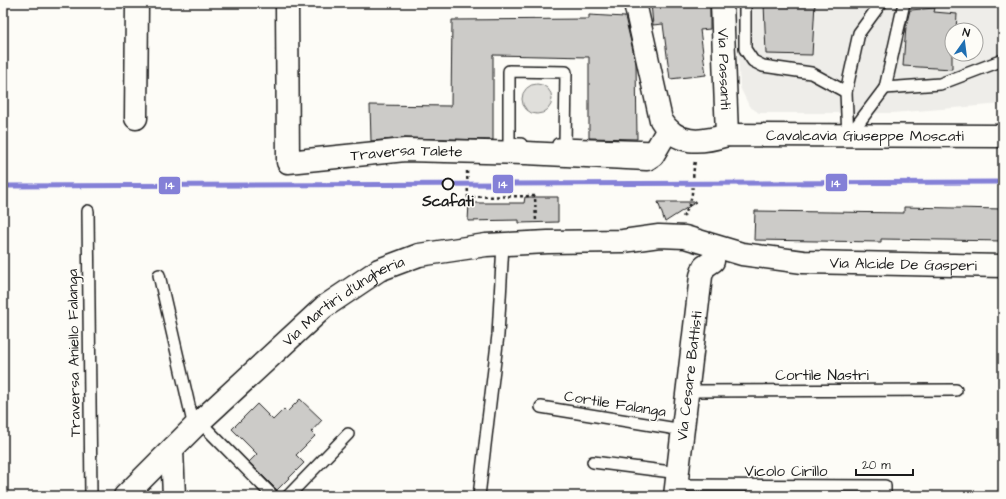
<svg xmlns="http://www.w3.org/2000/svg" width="1006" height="499" font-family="'Architects Daughter',sans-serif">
	<rect width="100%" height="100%" fill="#fdfcf7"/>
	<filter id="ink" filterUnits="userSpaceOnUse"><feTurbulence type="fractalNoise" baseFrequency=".025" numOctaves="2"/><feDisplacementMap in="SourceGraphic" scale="8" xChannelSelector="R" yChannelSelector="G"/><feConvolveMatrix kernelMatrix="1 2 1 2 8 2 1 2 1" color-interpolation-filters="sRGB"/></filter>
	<g filter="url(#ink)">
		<path fill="#eeede9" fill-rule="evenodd" d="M 735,3 L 1003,3 L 1003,104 L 892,113 L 759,113 L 749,106 L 740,87 ZM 952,30 L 976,30 L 976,54 L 952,54 Z"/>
		<circle fill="#e0dfdb" stroke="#7e7e7c" cx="537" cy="99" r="15"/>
		<g fill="#cccbc8" stroke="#1c1c1c">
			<polygon points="651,3 710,3 710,29 700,30 706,75 670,79 663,24 653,25"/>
			<polygon points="764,3 815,3 812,55 766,54"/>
			<polygon points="935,8 934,12 957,14 956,30 952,30 952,69 903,66 906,26 910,10"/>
			<polygon points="589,15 625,17 636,63 637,139 589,138 589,57 493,55 493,140 405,138 371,141 370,105 451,106 452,20 589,19"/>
			<polygon points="525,197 558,197 558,222 519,223 519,220 468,221 469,203 524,203"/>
			<polygon points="658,202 696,202 665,222"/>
			<polygon points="904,207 1003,209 1003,241 881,239 881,242 754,240 755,211 904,213"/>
			<polygon points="300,399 322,420 311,432 315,436 296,455 304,463 277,490 249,462 257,454 232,429 257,404 273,420 284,409 287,412"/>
		</g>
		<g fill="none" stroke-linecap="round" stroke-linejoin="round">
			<g stroke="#1c1c1c" stroke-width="14">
				<g id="service">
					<polyline points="745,3 745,49 753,61 763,66 811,73 846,92"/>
					<polyline points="881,3 859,33 846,92 848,137 885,88 904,3"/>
					<polyline points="885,88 940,84 1003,60"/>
					<polyline points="521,144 509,144 509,71 566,72 565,144"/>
					<polyline points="558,144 657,147"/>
					<polyline points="88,211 91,496"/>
					<polyline points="159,275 194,427"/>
					<polyline points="688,391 956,390"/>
					<polyline points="541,407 683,430"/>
					<polyline points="200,422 273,496"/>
					<polyline points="593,462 679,473"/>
					<polyline points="677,485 885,486 885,496"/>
					<polyline points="288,496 348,434"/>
					<polyline points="479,496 498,335 503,244"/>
				</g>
			</g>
			<g stroke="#1c1c1c" stroke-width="25">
				<g id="minor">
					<path id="s1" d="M 287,3 L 288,162 L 405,150 L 526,153 L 647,159 L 653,155 L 667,131"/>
					<polyline points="136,118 137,3"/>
					<polyline points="172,450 174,496"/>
				</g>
			</g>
			<g stroke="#1c1c1c" stroke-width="25">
				<g id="tertiary">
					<path id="s2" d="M 635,3 L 661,120 C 677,146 701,143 727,135 L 1003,136"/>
					<path id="s3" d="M 722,3 L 727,135"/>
				</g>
			</g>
			<g stroke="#1c1c1c" stroke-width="25">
				<g id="primary">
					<path id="s4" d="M 125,496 L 194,427 L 324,307 L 379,270 L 419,255 L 486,245 L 548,242 L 623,241 L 659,236 L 685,237 L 742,254 L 803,262 L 1003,266"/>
					<path id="s5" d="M 675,496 L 701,276 L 704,267 L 713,261"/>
				</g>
			</g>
			<g stroke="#1c1c1c" stroke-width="2.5" stroke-dasharray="3 3" stroke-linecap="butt">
				<polyline points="467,171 468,197 535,196 536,222"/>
				<path d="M 683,217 C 696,197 691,183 695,161"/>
			</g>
			<use href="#service" stroke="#fdfcf7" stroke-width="11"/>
			<use href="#minor" stroke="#fdfcf7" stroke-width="22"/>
			<use href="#tertiary" stroke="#fdfcf7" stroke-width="22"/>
			<use href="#primary" stroke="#fdfcf7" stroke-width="22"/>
			<g stroke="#fdfcf7" stroke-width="8">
				<polyline id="rail-1" points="3,186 1003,182"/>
			</g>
			<use href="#rail-1" stroke="#8480d7" stroke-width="5"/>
		</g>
	</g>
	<circle fill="#fdfcf7" stroke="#1c1c1c" stroke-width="2" cx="448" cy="184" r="5.5"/>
	<g text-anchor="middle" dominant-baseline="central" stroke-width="3" stroke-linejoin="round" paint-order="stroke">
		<g font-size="15" fill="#1c1c1c" stroke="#fdfcf7">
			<text stroke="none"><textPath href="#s3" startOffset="66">Via Passanti</textPath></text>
			<text stroke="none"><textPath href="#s2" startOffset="332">Cavalcavia Giuseppe Moscati</textPath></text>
			<text stroke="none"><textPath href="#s1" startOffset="278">Traversa Talete</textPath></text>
			<text stroke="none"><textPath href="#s4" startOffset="872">Via Alcide De Gasperi</textPath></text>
			<text stroke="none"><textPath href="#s4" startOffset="294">Via Martiri d'Ungheria</textPath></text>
			<text transform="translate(74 353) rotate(-91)">Traversa Aniello Falanga</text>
			<text x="822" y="375">Cortile Nastri</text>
			<text stroke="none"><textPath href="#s5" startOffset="121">Via Cesare Battisti</textPath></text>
			<text transform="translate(615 404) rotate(9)">Cortile Falanga</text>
			<text x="786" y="471">Vicolo Cirillo</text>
		</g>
		<g font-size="15" font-weight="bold" fill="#1c1c1c" stroke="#fdfcf7">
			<text x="448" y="201">Scafati</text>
		</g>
	</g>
	<g stroke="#fdfcf7" stroke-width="1.5">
		<rect x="825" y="173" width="23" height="19" rx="4" fill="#8480d7"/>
		<rect x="492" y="174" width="22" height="20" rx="4" fill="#8480d7"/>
		<rect x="158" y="176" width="23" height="19" rx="4" fill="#8480d7"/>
	</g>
	<g font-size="11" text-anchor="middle" font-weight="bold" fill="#fff">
		<text x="836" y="187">14</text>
		<text x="503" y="188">14</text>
		<text x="170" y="189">14</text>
	</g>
	<rect width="1006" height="499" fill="none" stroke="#fdfcf7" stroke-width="16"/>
	<rect x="8" y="8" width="990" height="483" fill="none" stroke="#1c1c1c" stroke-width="1.5" filter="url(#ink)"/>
	<g transform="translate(964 42) rotate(14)"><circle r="19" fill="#fdfcf7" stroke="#a3a29f"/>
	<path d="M0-3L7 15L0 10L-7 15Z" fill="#1f6fb2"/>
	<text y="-6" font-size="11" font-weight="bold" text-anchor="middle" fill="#1c1c1c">N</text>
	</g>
	<path d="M856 469v6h57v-6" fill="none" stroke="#1c1c1c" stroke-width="2"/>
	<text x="862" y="469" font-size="12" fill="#1c1c1c" stroke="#fdfcf7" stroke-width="3" paint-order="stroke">20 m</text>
</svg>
